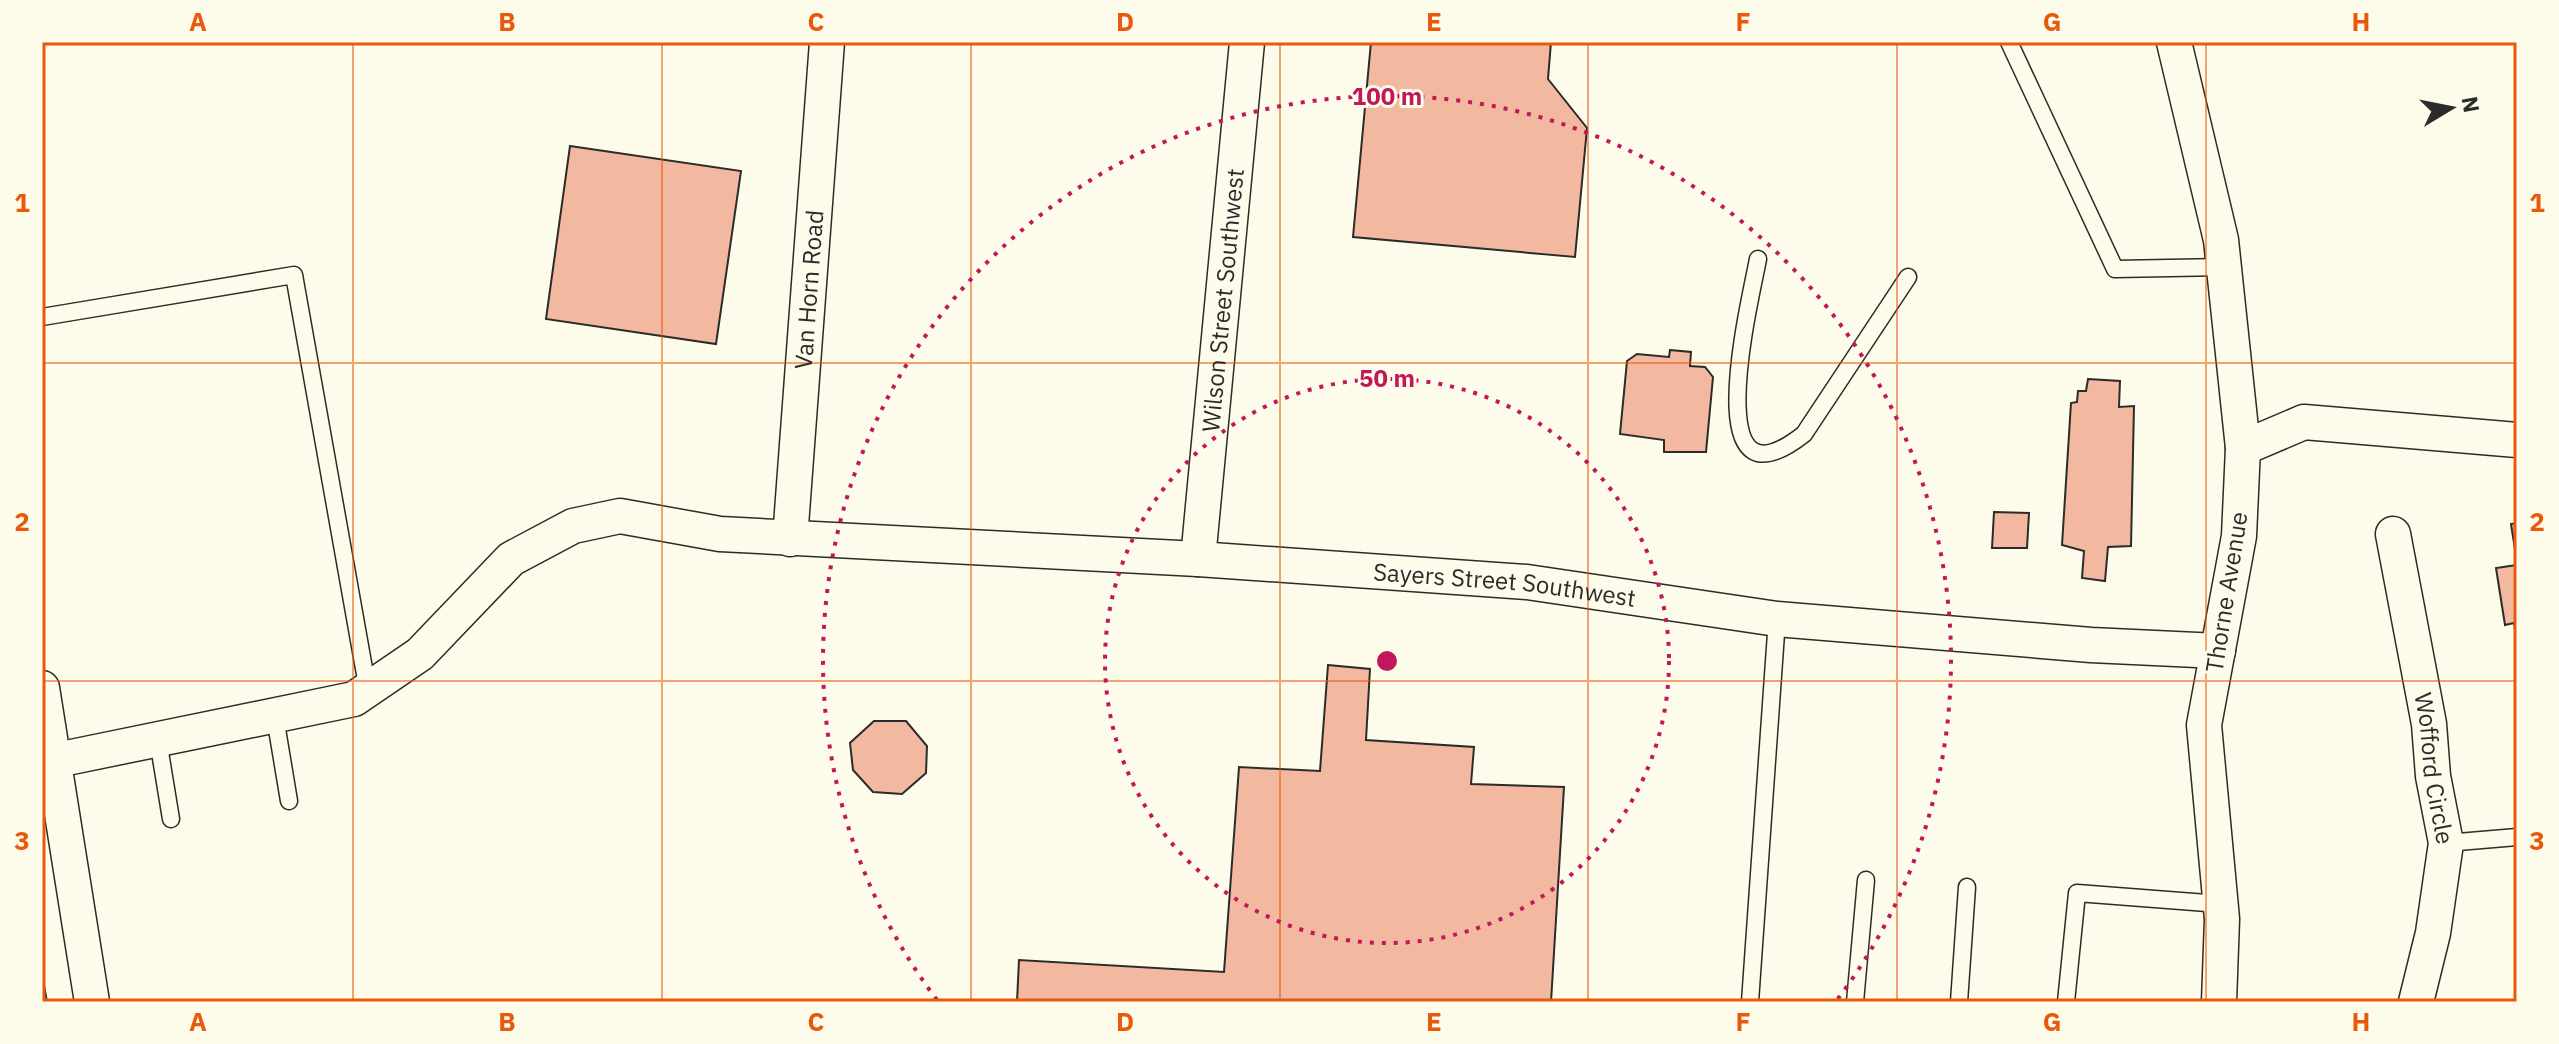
<svg xmlns="http://www.w3.org/2000/svg" width="2559" height="1044" font-family="'IBM Plex Sans',sans-serif">
	<rect width="100%" height="100%" fill="#fdfbea"/>
	<g fill="#f2b8a0" stroke="#2b2b2b" stroke-width="2">
		<polygon points="1371,42 1551,42 1548,79 1587,128 1575,257 1353,237"/>
		<polygon points="570,146 741,171 716,344 546,319"/>
		<polygon points="1670,350 1691,352 1690,366 1705,367 1713,377 1706,452 1664,452 1664,440 1620,434 1627,361 1637,354 1669,357"/>
		<polygon points="2088,379 2120,381 2119,407 2134,406 2131,546 2108,547 2105,581 2082,578 2084,551 2062,545 2071,403 2077,402 2078,391 2086,391"/>
		<polygon points="1994,512 2029,513 2027,548 1992,548"/>
		<polygon points="2517,523 2517,562 2511,524"/>
		<polygon points="2517,565 2517,644 2514,623 2505,625 2496,568"/>
		<polygon points="1328,665 1370,669 1366,740 1474,747 1471,784 1564,787 1551,1002 1017,1002 1019,960 1224,972 1239,767 1320,771"/>
		<polygon points="874,721 906,721 927,746 926,773 902,794 873,792 853,770 850,743"/>
		<polygon points="42,974 47,1002 42,1002"/>
	</g>
	<g fill="none" stroke-linecap="round" stroke-linejoin="round">
		<g stroke="#2b2b2b" stroke-width="19">
			<g id="service">
				<polyline points="2009,42 2115,269 2224,267"/>
				<path d="M 1758,259 C 1751,298 1695,520 1804,434 L 1908,277"/>
				<polyline points="42,317 294,275 368,691"/>
				<polyline points="275,717 289,801"/>
				<polyline points="158,740 171,819"/>
				<polyline points="2446,843 2517,837"/>
				<polyline points="1750,1002 1777,619"/>
				<polyline points="1855,1002 1866,880"/>
				<polyline points="1959,1002 1967,887"/>
				<polyline points="2066,1002 2077,893 2220,904"/>
			</g>
		</g>
		<g stroke="#2b2b2b" stroke-width="37">
			<g id="minor">
				<polyline points="2174,42 2221,240 2243,448 2239,536 2204,725 2222,919 2219,1002"/>
				<polyline points="2243,448 2304,422 2517,440"/>
				<path id="s1" d="M 2393,534 L 2429,724 L 2433,776 L 2446,843 L 2433,933 L 2416,1002"/>
				<path id="s2" d="M 790,539 L 827,42"/>
				<path id="s3" d="M 1198,559 L 1247,42"/>
				<polyline points="42,688 92,1002"/>
				<path id="s4" d="M 52,761 L 354,699 L 420,654 L 511,559 L 573,526 L 620,516 L 720,534 L 1198,559 L 1527,582 L 1777,619 L 2091,645 L 2218,651"/>
			</g>
		</g>
		<use href="#service" stroke="#fdfbea" stroke-width="16"/>
		<use href="#minor" stroke="#fdfbea" stroke-width="34"/>
	</g>
	<path fill="none" stroke="#e8590c" stroke-width="2" stroke-opacity="0.55" d="M 353,42 L 353,1002M 662,42 L 662,1002M 971,42 L 971,1002M 1280,42 L 1280,1002M 1588,42 L 1588,1002M 1897,42 L 1897,1002M 2206,42 L 2206,1002M 42,363 L 2517,363M 42,681 L 2517,681"/>
	<g fill="none" stroke="#c2185b" stroke-width="4" stroke-dasharray="4 8">
		<circle cx="1387" cy="661" r="282"/>
		<path d="M937 1000A564 564 0 1 1 1837 1000"/>
	</g>
	<g text-anchor="middle" dominant-baseline="central" stroke-width="6" stroke-linejoin="round" paint-order="stroke">
		<g font-size="24" fill="#2b2b2b" stroke="#fdfbea">
			<text stroke="none"><textPath href="#s2" startOffset="250">Van Horn Road</textPath></text>
			<text stroke="none"><textPath href="#s3" startOffset="260">Wilson Street Southwest</textPath></text>
			<text stroke="none"><textPath href="#s4" startOffset="1526">Sayers Street Southwest</textPath></text>
			<text transform="translate(2226 592) rotate(-81)">Thorne Avenue</text>
			<text stroke="none"><textPath href="#s1" startOffset="238">Wofford Circle</textPath></text>
		</g>
	</g>
	<circle cx="1387" cy="661" r="12" fill="#c2185b" stroke="#fdfbea" stroke-width="4"/>
	<g font-size="24" text-anchor="middle" font-weight="bold" fill="#c2185b" stroke="#fdfbea" stroke-width="6" stroke-linejoin="round" paint-order="stroke">
		<text x="1387" y="105">100 m</text>
		<text x="1387" y="387">50 m</text>
	</g>
	<rect width="2559" height="1044" fill="none" stroke="#fdfbea" stroke-width="88"/>
	<g transform="translate(2451 108) rotate(80)" stroke="#fdfbea" stroke-width="6" paint-order="stroke">
	<path d="M0-6L14 30L0 20L-14 30Z" fill="#2b2b2b"/>
	<text y="-12" font-size="22" font-weight="bold" text-anchor="middle" fill="#2b2b2b">N</text>
	</g>
	<rect x="44" y="44" width="2471" height="956" fill="none" stroke="#e8590c" stroke-width="3"/>
	<g font-size="26" text-anchor="middle" font-weight="bold" fill="#e8590c">
		<text x="198" y="31">A</text>
		<text x="507" y="31">B</text>
		<text x="816" y="31">C</text>
		<text x="1125" y="31">D</text>
		<text x="1434" y="31">E</text>
		<text x="1743" y="31">F</text>
		<text x="2052" y="31">G</text>
		<text x="2361" y="31">H</text>
		<text x="22" y="212">1</text>
		<text x="2537" y="212">1</text>
		<text x="22" y="531">2</text>
		<text x="2537" y="531">2</text>
		<text x="22" y="850">3</text>
		<text x="2537" y="850">3</text>
		<text x="198" y="1031">A</text>
		<text x="507" y="1031">B</text>
		<text x="816" y="1031">C</text>
		<text x="1125" y="1031">D</text>
		<text x="1434" y="1031">E</text>
		<text x="1743" y="1031">F</text>
		<text x="2052" y="1031">G</text>
		<text x="2361" y="1031">H</text>
	</g>
</svg>
